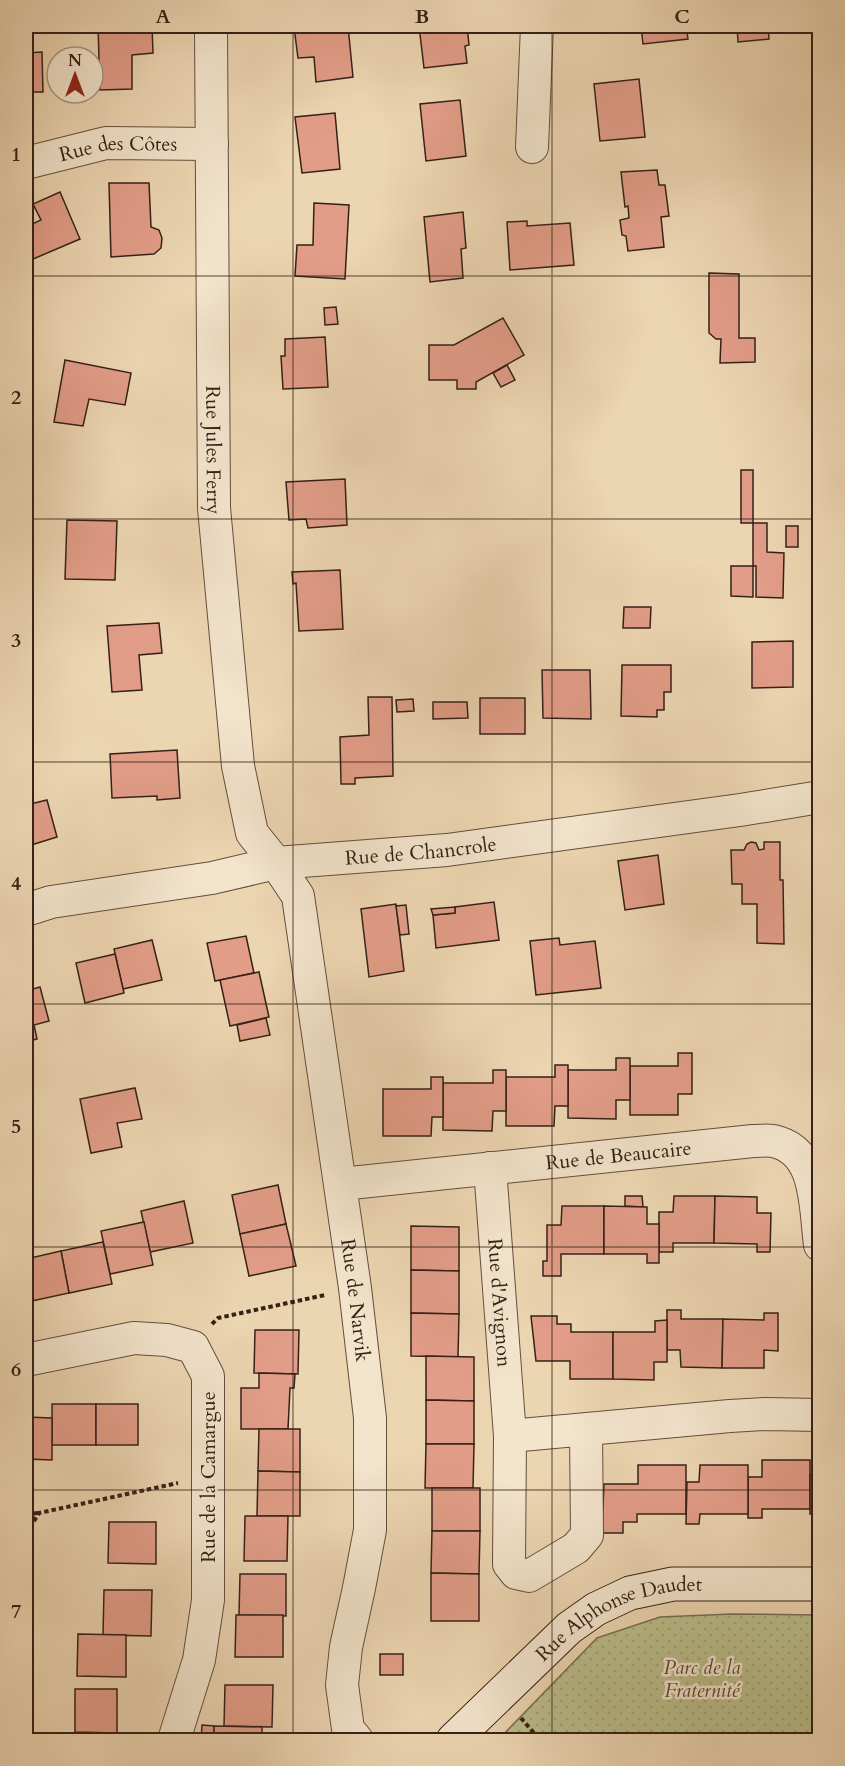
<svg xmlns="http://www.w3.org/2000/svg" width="845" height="1766" font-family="Cardo,serif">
	<defs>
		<pattern id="grass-dots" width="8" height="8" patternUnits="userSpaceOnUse" patternTransform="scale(1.5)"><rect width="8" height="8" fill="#babd8a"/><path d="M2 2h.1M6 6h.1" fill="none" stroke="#a0a276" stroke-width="1.8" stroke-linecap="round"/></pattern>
	</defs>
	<rect width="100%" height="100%" fill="#ecd5b1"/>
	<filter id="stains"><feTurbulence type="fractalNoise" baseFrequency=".00333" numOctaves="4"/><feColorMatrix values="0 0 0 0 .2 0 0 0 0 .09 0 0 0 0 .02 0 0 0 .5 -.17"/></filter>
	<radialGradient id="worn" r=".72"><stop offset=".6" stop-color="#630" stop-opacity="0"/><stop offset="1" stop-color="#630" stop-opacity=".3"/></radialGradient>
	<polygon fill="url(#grass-dots)" stroke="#786f50" stroke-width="1.5" points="732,1614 819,1615 819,1740 498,1740 597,1638 660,1617"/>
	<g fill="#e29d88" stroke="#352117" stroke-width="1.5">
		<polygon points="98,26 152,26 153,53 132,55 132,89 100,90"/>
		<polygon points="307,26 348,26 353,77 316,82 314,57 298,58 294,27"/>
		<polygon points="419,26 467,26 469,45 465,46 467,63 424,68"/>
		<polygon points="641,26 686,26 688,39 643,44"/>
		<polygon points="737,26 768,26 769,39 738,42"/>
		<polygon points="42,52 43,92 26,92 26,53"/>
		<polygon points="639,79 645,137 600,141 594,84"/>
		<polygon points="460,100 466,156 426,161 420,104"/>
		<polygon points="335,113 340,169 302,173 295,117"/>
		<polygon points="657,170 659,185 665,185 669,216 661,217 664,247 628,251 626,236 622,235 620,220 629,218 628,206 625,207 621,172"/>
		<polygon points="109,183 149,183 151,227 159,230 162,238 161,248 154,254 111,257"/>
		<polygon points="60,192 80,239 26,262 26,227 41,220 33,204"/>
		<polygon points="314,203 349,205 345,279 295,276 297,245 313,245"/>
		<polygon points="463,212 466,248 461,249 463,278 430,282 424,217"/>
		<polygon points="527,221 527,226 570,223 574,265 510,270 507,222"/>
		<polygon points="709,273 739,274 739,338 755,338 755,362 720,363 721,339 716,339 709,333"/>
		<polygon points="336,307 338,324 325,325 324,308"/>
		<polygon points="503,318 524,355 476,382 476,389 457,389 457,380 429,380 429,345 454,345"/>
		<polygon points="325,337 328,387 283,389 281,356 285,356 285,339"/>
		<polygon points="65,360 131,373 125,405 89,399 83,426 54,422"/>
		<polygon points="507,365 515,380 501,387 493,373"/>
		<rect x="741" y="470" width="12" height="53"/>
		<polygon points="345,479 347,525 308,528 306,519 289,520 286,482"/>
		<polygon points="67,520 117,521 115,580 65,579"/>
		<polygon points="753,523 767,523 767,552 784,553 783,598 756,597 756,566 753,566"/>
		<rect x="786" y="526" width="12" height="21"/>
		<polygon points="731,566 753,566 753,597 731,596"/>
		<polygon points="340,570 343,629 299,631 296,583 293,584 292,572"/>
		<polygon points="624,607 651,607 650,628 623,628"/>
		<polygon points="159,623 162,653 139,655 142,690 112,692 107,626"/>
		<polygon points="793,641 793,687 752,688 752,642"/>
		<polygon points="622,665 671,665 671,692 664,692 664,710 657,710 657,717 621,716"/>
		<polygon points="542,670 590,670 591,719 543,718"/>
		<polygon points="368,697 392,697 393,776 355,778 355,784 341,784 340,737 369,735"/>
		<rect x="480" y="698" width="45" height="36"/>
		<polygon points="413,699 414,711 397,712 396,700"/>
		<polygon points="433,702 467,702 468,718 433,719"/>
		<polygon points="177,750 180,798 157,800 157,796 112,798 110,754"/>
		<polygon points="47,800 57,837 28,846 26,840 26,805"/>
		<polygon points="751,842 756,843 759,850 764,849 764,842 780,842 780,880 783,880 784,944 757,943 757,904 742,904 742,884 732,884 731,850 744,850 747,844"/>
		<polygon points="658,855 664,904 625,910 618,861"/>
		<polygon points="494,902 499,940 436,948 433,915 455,913 455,907"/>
		<polygon points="396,904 404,971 369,977 361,909"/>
		<polygon points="406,905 409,934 400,935 396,906"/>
		<polygon points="455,907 455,913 433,915 431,909"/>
		<polygon points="246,936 254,973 215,981 207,943"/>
		<polygon points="559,938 560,945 595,941 601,988 536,995 530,941"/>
		<polygon points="152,940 162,980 123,989 114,949"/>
		<polygon points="115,954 124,993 85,1003 76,963"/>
		<polygon points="259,972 269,1017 230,1026 220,980"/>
		<polygon points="40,987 49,1021 34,1025 37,1039 26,1042 26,991"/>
		<polygon points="266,1018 270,1035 240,1041 237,1025"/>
		<polygon points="678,1053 692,1053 692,1094 678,1094 678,1115 630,1115 630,1066 678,1066"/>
		<polygon points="616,1058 630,1058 630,1100 616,1100 616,1119 568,1118 568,1070 616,1070"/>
		<polygon points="555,1065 568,1065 568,1106 555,1106 554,1126 506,1126 506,1077 555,1077"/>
		<polygon points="493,1070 506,1070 506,1111 493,1111 492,1131 443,1130 443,1083 493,1083"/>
		<polygon points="431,1077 443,1077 443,1117 432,1117 431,1136 383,1136 383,1089 431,1089"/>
		<polygon points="135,1088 142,1119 117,1123 122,1147 91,1153 80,1099"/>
		<polygon points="278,1185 286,1224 240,1234 232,1195"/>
		<polygon points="625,1196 642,1196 643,1207 625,1206"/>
		<polygon points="674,1196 715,1196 714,1243 673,1243 673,1252 659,1252 659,1212 673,1212"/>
		<polygon points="715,1196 757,1197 757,1213 771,1213 770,1252 757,1252 757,1244 714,1243"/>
		<polygon points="184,1201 193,1243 150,1252 141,1211"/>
		<polygon points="562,1206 604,1206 604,1254 561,1254 561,1276 543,1276 543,1261 547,1261 547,1225 561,1225"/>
		<polygon points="604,1206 647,1207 647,1224 659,1224 659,1263 647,1263 647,1254 604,1254"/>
		<polygon points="144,1222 153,1265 110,1274 101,1231"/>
		<polygon points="286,1224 296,1266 249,1276 240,1234"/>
		<polygon points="411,1226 459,1227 459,1271 411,1270"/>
		<polygon points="103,1242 112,1284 69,1293 61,1251"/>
		<polygon points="61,1251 69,1293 27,1302 26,1259"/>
		<polygon points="411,1270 459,1271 459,1314 411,1313"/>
		<polygon points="667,1310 681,1310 681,1319 723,1319 722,1368 681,1367 680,1350 667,1350"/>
		<polygon points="411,1313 459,1314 458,1357 411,1356"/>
		<polygon points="764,1313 778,1313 778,1351 764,1350 764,1368 722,1368 723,1319 764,1320"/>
		<polygon points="531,1316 557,1316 557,1324 571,1324 571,1332 613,1332 613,1379 570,1379 570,1361 536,1361"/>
		<polygon points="667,1320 667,1362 654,1362 654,1380 613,1379 613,1332 655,1332 655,1321"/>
		<polygon points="255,1330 299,1330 298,1374 254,1373"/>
		<polygon points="426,1356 474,1357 474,1401 426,1400"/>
		<polygon points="259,1373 295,1374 294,1388 290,1388 288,1429 241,1429 241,1388 259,1388"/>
		<polygon points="426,1400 474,1401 474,1444 426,1444"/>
		<rect x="52" y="1404" width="44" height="41"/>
		<rect x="96" y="1404" width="42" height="41"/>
		<polygon points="26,1417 52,1418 52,1460 26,1459"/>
		<polygon points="259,1429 300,1429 300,1472 258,1471"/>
		<polygon points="426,1444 474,1444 473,1488 425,1488"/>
		<polygon points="762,1460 810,1460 810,1509 762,1509 762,1518 748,1518 748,1477 762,1477"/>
		<polygon points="638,1465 686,1465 686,1514 637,1514 637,1522 623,1522 623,1533 602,1533 604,1484 638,1484"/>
		<polygon points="700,1465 748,1465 748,1514 700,1514 699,1524 686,1524 687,1482 699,1482"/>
		<polygon points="258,1471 300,1472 300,1516 257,1516"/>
		<rect x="810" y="1475" width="10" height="39"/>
		<rect x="432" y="1488" width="48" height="43"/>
		<polygon points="245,1516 288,1516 287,1561 244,1561"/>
		<polygon points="109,1522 156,1522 156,1564 108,1563"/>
		<polygon points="432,1531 480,1531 479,1574 431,1573"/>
		<polygon points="431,1573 479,1574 479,1621 431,1621"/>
		<polygon points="240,1574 286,1574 286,1616 239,1615"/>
		<polygon points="104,1590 152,1590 151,1636 103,1635"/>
		<polygon points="236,1615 283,1615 283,1657 235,1657"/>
		<polygon points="78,1634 126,1635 126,1677 77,1676"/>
		<rect x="380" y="1654" width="23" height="21"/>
		<polygon points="225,1685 273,1685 272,1727 224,1726"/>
		<polygon points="75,1689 117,1689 117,1733 75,1732"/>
		<polygon points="202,1725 214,1726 214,1740 201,1740"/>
		<polygon points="214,1726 262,1727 262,1740 214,1740"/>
	</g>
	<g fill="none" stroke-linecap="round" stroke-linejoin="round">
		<g stroke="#634e3e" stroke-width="34">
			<g id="street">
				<path id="s1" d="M 211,26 L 214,508 L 238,766 L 252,833 L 276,863 L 298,896 L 355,1288 L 370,1418 L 370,1530 L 359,1588 L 346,1647 L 342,1685 L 348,1729 L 357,1740"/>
				<polyline points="532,147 537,26"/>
				<path id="s2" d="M 26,163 L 106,143 L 212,144"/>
				<path id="s3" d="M 26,910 L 51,902 L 212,878 L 276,863 L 447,850 L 740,810 L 820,797"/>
				<path id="s4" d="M 490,1168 L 510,1436 L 730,1416 L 765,1414 L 820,1415"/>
				<path id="s5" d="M 341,1184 L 753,1141 C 760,1141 767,1140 773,1141 C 819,1150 815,1209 820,1245"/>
				<polyline points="26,1360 134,1338 167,1340 193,1347 208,1376 208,1600 199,1660 174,1740"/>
				<polyline points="510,1436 509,1564 516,1573 529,1576 576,1548 587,1535 586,1430"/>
			</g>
		</g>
		<g stroke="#352117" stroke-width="35">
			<g id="secondary">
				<path id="s6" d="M 453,1740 L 569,1628 L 596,1609 L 630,1593 L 673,1584 L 820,1584"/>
			</g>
		</g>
		<g stroke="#352117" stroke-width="4" stroke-dasharray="4.5 3" stroke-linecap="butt">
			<polyline points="212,1324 218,1318 325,1295"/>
			<polyline points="26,1514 39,1513"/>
			<polyline points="26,1534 39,1513 178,1483"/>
			<polyline points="521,1718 540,1740"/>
		</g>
		<use href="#street" stroke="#f3e4cc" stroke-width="32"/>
		<use href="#secondary" stroke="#f3e4cc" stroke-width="33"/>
	</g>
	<path fill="none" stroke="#352117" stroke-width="1.5" stroke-opacity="0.55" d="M 293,26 L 293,1740M 552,26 L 552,1740M 26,276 L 820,276M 26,519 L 820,519M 26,762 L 820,762M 26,1004 L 820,1004M 26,1247 L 820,1247M 26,1490 L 820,1490"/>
	<g text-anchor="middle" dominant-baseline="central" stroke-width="5" stroke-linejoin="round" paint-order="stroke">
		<g font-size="20" fill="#352117" stroke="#f3e4cc">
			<text stroke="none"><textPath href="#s2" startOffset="94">Rue des Côtes</textPath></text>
			<text stroke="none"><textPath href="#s1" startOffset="424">Rue Jules Ferry</textPath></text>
			<text stroke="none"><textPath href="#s3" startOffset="400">Rue de Chancrole</textPath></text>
			<text stroke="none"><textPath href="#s5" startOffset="279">Rue de Beaucaire</textPath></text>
			<text stroke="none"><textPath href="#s1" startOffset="1296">Rue de Narvik</textPath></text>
			<text stroke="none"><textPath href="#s4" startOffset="135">Rue d'Avignon</textPath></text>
			<text transform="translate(208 1477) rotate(-90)">Rue de la Camargue</text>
			<text stroke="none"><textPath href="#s6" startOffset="212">Rue Alphonse Daudet</textPath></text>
		</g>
		<g font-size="20" font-style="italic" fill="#564834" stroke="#f3e4cc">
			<text x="702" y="1667">Parc de la<tspan x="702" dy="23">Fraternité</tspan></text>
		</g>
	</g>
	<rect width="845" height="1766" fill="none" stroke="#ecd5b1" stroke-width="66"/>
	<g transform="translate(75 75)"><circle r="28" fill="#f3e4cc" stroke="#a79684" stroke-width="1.5"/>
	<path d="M0-4.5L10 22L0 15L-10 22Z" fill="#8f2418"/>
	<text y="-9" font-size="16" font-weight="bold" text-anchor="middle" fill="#352117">N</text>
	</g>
	<rect x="33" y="33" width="779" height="1700" fill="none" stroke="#352117" stroke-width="2"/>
	<g font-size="20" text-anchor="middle" font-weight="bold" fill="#352117">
		<text x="163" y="23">A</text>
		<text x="422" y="23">B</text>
		<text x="682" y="23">C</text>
		<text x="16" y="161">1</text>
		<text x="16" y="404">2</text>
		<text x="16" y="647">3</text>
		<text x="16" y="890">4</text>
		<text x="16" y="1133">5</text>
		<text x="16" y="1376">6</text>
		<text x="16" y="1618">7</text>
	</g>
	<rect width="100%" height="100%" filter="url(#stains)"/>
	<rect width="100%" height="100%" fill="url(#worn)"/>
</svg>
